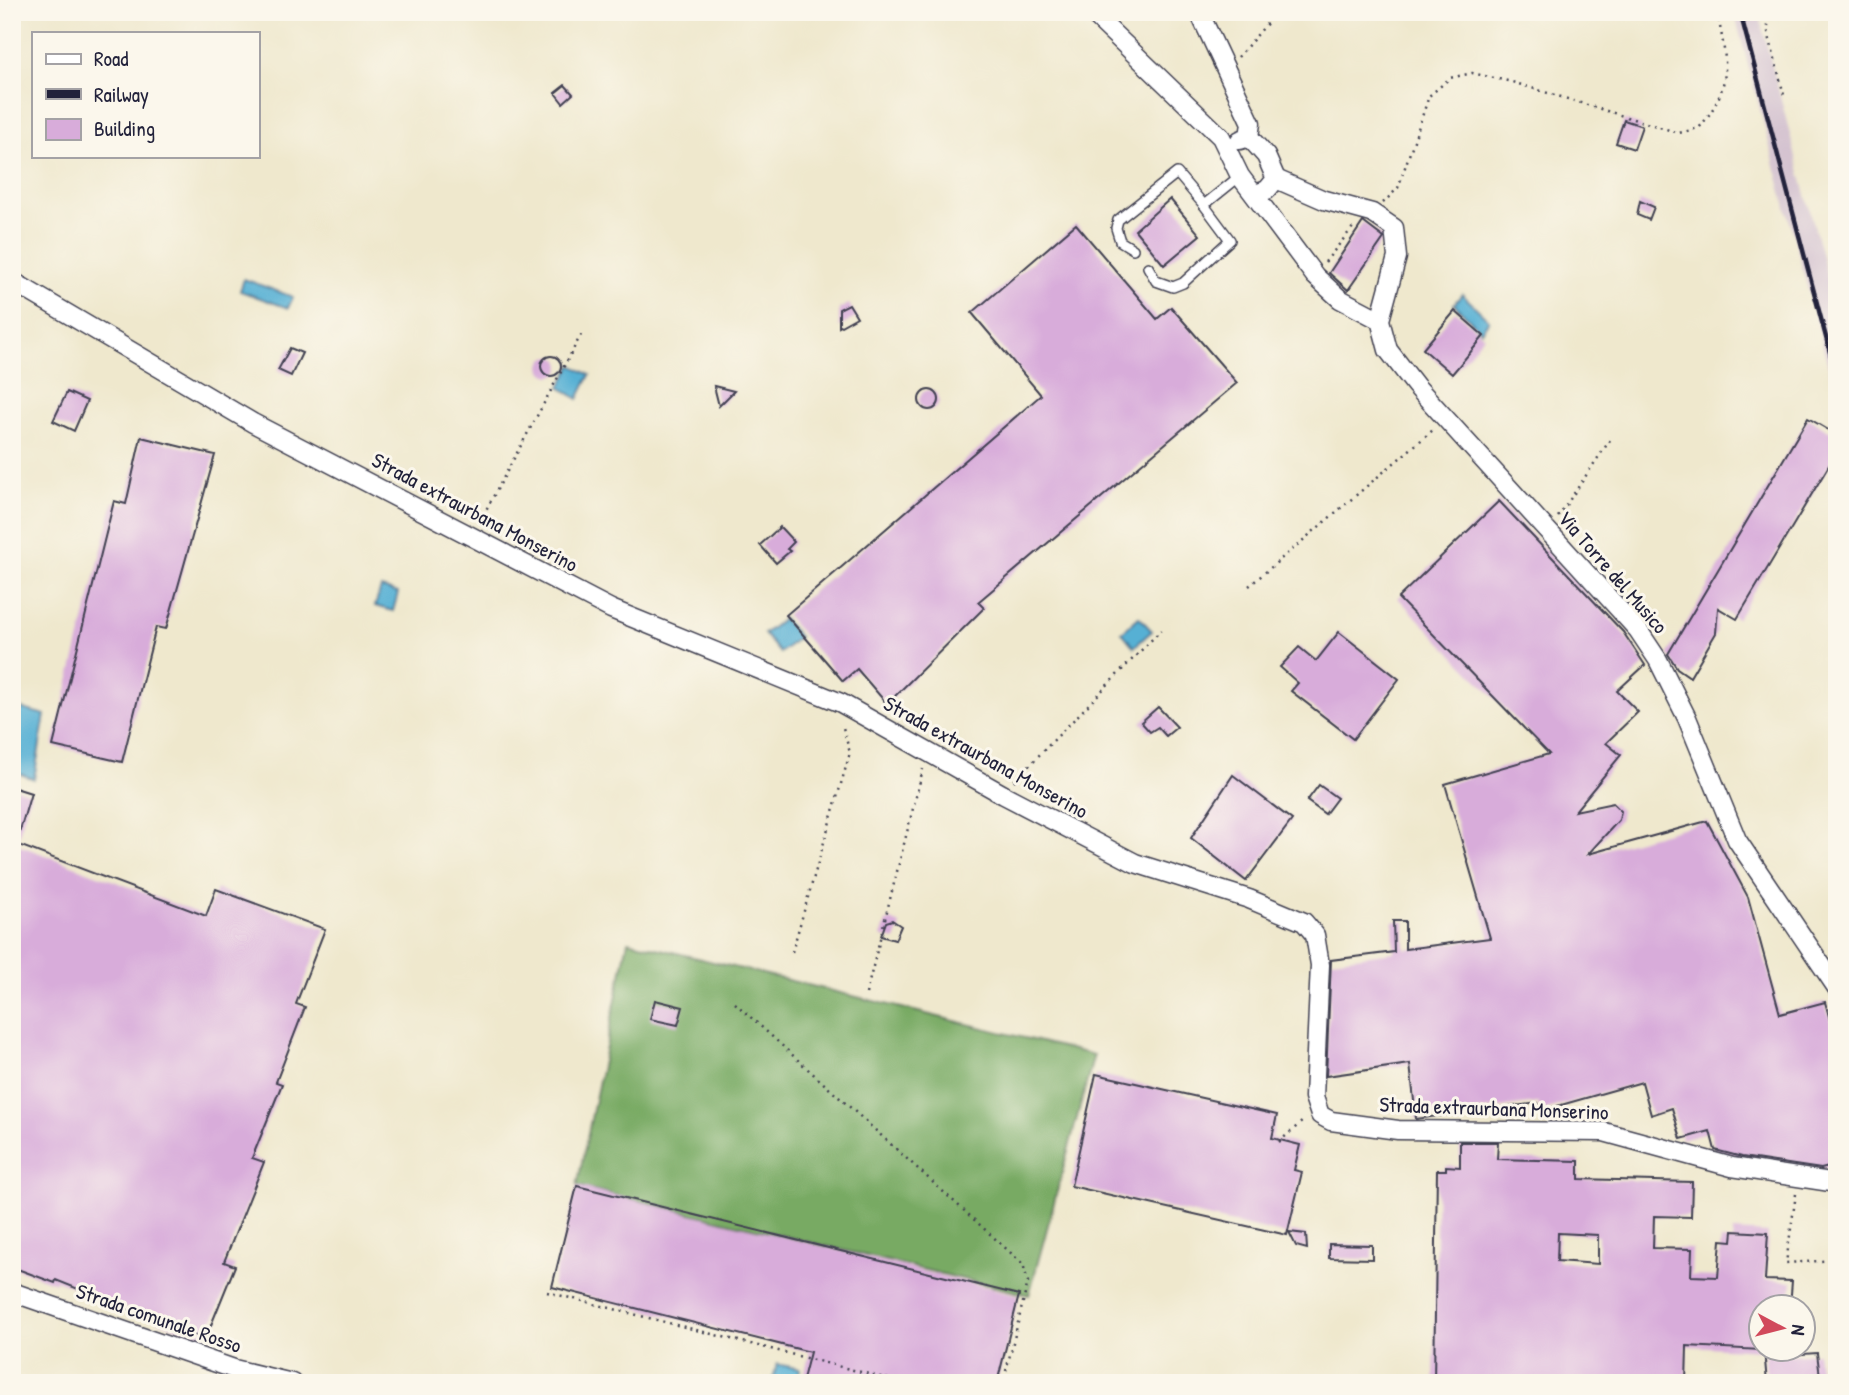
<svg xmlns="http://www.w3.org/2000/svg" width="1849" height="1395" font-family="'Patrick Hand',sans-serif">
	<rect width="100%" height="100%" fill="#fbf7ec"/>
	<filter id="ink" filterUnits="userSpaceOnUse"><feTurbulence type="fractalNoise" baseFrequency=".0143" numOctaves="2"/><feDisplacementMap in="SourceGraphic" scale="14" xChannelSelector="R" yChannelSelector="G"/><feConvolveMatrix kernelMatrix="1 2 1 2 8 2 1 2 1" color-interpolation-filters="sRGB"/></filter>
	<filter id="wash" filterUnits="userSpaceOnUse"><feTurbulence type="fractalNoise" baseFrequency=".00686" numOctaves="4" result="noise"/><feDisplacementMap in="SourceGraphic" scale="28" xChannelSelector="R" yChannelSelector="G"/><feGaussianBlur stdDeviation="1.57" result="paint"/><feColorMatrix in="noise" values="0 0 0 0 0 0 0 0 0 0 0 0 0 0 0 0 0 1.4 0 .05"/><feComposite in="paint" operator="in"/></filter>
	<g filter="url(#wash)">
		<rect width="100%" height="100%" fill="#efe8cd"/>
		<polygon fill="#d0bdcd" points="1734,12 1758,12 1837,313 1837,399"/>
		<polygon fill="#78aa64" stroke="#4d6650" stroke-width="2" points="628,941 1094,1055 1029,1295 577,1186"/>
		<g fill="#57b0d4" stroke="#3c6988" stroke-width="2">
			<polygon points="244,279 293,297 288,308 240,291"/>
			<polygon points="1462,294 1489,320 1481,331 1454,304"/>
			<polygon points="572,365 590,375 578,399 560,387"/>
			<polygon points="381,588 398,593 393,611 375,606"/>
			<polygon points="1139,617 1152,631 1134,647 1122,632"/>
			<polygon points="783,619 799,637 780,653 764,634"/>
			<polygon points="12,706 45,715 34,779 12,771"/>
			<polygon points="777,1364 800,1369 797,1383 772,1383"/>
		</g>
		<g id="blocks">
			<g fill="#d8acda" fill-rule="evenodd">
				<polygon points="565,85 573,94 563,103 555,93"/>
				<polygon points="1624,120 1642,126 1634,149 1616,143"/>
				<polygon points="1170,199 1200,235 1164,265 1135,230"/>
				<polygon points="1640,201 1654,207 1649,220 1637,215"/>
				<polygon points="1363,222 1384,238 1348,290 1329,273"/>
				<polygon points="1076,224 1157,319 1171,307 1237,383 978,602 984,608 887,704 857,669 843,681 786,615 1041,395 972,313"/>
				<polygon points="849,304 857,317 839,327 839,309"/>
				<polygon points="1455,311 1484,336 1452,374 1423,349"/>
				<polygon points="290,348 302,353 291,376 278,370"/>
				<circle cx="551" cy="366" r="10"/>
				<polygon points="714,386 734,391 719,406"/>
				<circle cx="929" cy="400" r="10"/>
				<polygon points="67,392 87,401 74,431 53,421"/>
				<polygon points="1808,418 1837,435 1837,452 1737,619 1718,608 1716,633 1690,677 1677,668 1668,654"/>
				<polygon points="141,437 215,455 166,629 156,627 122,762 53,746 114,501 126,504"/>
				<polygon points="1499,501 1623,632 1645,665 1617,691 1638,712 1606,743 1621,755 1575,811 1613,803 1621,811 1619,820 1588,854 1707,821 1748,897 1780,1014 1825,1002 1837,1045 1837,1165 1821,1169 1742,1157 1715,1150 1710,1131 1681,1139 1672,1108 1651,1115 1642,1082 1540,1111 1538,1103 1416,1119 1410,1064 1326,1076 1331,960 1394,952 1393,921 1405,921 1405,949 1490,938 1445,784 1549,754 1398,598"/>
				<polygon points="780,527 794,542 787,549 790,551 776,563 760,545"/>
				<polygon points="1339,632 1399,679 1353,739 1291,691 1298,683 1280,667 1299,647 1316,661"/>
				<polygon points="1158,707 1177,727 1166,736 1158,727 1150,732 1141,722"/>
				<polygon points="1233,775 1292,820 1246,881 1191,838"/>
				<polygon points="1319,785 1337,798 1325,814 1307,801"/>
				<polygon points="12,787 31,793 16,844 206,916 216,889 325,929 296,1004 305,1007 276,1082 282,1084 252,1158 264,1162 224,1262 235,1266 205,1340 56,1280 55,1283 12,1267"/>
				<polygon points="892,920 901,926 895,940 881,936 886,922"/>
				<polygon points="655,1000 683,1007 678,1025 650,1019"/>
				<polygon points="1096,1074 1277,1115 1272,1138 1300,1145 1294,1170 1302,1172 1287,1235 1071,1186"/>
				<path d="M 1460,1142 L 1498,1142 L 1497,1159 L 1579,1161 L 1579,1179 L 1692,1182 L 1691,1217 L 1654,1216 L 1653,1248 L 1692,1249 L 1691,1276 L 1718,1277 L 1721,1240 L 1732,1241 L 1733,1231 L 1768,1233 L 1765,1280 L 1792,1281 L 1790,1307 L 1761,1307 L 1761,1350 L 1687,1346 L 1686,1383 L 1434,1383 L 1437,1170 L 1446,1170 L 1446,1166 L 1460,1167 ZM 1558,1233 L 1598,1235 L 1598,1264 L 1557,1261 Z"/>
				<polygon points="577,1186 1019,1295 997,1383 802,1383 810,1352 552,1287"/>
				<polygon points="1289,1232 1306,1234 1307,1249 1296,1246"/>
				<polygon points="1329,1244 1372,1245 1372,1259 1329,1258"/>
				<polygon points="1764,1349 1788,1349 1788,1355 1817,1353 1820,1377 1767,1383"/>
			</g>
		</g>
	</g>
	<g filter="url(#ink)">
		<use href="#blocks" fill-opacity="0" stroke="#414051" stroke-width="2"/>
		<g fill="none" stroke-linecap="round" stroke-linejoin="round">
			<g stroke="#414051" stroke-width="12">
				<g id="service">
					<polyline points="1133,249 1120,241 1116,228 1118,220 1177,173 1204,205"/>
					<polyline points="1148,267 1156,281 1173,287 1183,283 1230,240 1204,205 1240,176"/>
				</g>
			</g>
			<g stroke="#414051" stroke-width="21">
				<g id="minor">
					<polyline points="1091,12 1221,137 1240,176 1315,276 1340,299 1380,320"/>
					<polyline points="1199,12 1251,123 1249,137"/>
					<polyline points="1240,140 1249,137 1266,156 1276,179 1267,190 1255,194"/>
					<polyline points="1276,179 1324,200 1372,213 1394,228 1397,257 1380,320 1388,350 1416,386 1638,630 1658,660 1687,718 1737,840 1837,988"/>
					<polyline points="12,281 253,423 611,609 841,703 1004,795 1135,863 1249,899 1304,922 1315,935 1320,965 1314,1097 1320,1115 1331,1121 1398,1130 1604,1132 1732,1167 1837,1183"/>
					<polyline points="12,1292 234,1369 292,1383"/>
				</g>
			</g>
			<g stroke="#414051" stroke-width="2.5" stroke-dasharray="2 5" stroke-linecap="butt">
				<polyline points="1774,12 1767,28 1785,99"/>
				<polyline points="1238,57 1277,12"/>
				<path d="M 1383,203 L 1398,188 L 1429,96 L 1450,78 L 1472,73 L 1512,82 L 1679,133 L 1699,128 C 1734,86 1727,61 1717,12"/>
				<polyline points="1325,262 1354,226"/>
				<polyline points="1558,517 1610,440"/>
				<polyline points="480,521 581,335"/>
				<polyline points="1249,586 1433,430"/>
				<polyline points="1014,781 1161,630"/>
				<polyline points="792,952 850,753 842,724"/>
				<polyline points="866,994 923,769"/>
				<polyline points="735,1003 1023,1264 1028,1282 1003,1383"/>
				<polyline points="1279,1142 1304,1120"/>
				<polyline points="1796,1194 1786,1263 1837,1260"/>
				<polyline points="547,1292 904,1383"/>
			</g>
			<use href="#service" stroke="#fff" stroke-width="9"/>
			<use href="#minor" stroke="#fff" stroke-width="18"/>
			<polyline stroke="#22223b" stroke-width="4.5" points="1740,12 1837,379"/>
		</g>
	</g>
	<g text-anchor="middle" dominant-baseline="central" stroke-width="6" stroke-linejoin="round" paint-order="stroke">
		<g font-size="21" fill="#22223b" stroke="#fbf7ec">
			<text transform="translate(475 512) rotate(28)">Strada extraurbana Monserino</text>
			<text transform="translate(1613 572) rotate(49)">Via Torre del Musico</text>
			<text transform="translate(986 757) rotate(29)">Strada extraurbana Monserino</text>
			<text transform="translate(1494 1108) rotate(2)">Strada extraurbana Monserino</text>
			<text transform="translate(159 1318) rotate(19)">Strada comunale Rosso</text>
		</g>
	</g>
	<rect width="1849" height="1395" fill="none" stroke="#fbf7ec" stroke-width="42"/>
	<rect x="32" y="32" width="228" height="126" fill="#fbf7ec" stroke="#a4a2a5" stroke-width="2"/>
	<rect x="46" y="54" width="35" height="10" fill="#ffffff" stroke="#a4a2a5" stroke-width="2"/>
	<text x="94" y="66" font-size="21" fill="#22223b">Road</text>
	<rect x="46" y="89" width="35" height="10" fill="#22223b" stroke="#a4a2a5" stroke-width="2"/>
	<text x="94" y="102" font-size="21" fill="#22223b">Railway</text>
	<rect x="46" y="119" width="35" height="21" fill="#d8acda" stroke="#a4a2a5" stroke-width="2"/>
	<text x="94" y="136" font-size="21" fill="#22223b">Building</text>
	<g transform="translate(1782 1328) rotate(97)"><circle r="33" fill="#fbf7ec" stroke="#a4a2a5" stroke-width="2"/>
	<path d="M0-5L12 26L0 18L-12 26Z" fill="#d1495b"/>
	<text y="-10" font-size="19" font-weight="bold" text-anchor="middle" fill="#22223b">N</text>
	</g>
</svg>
